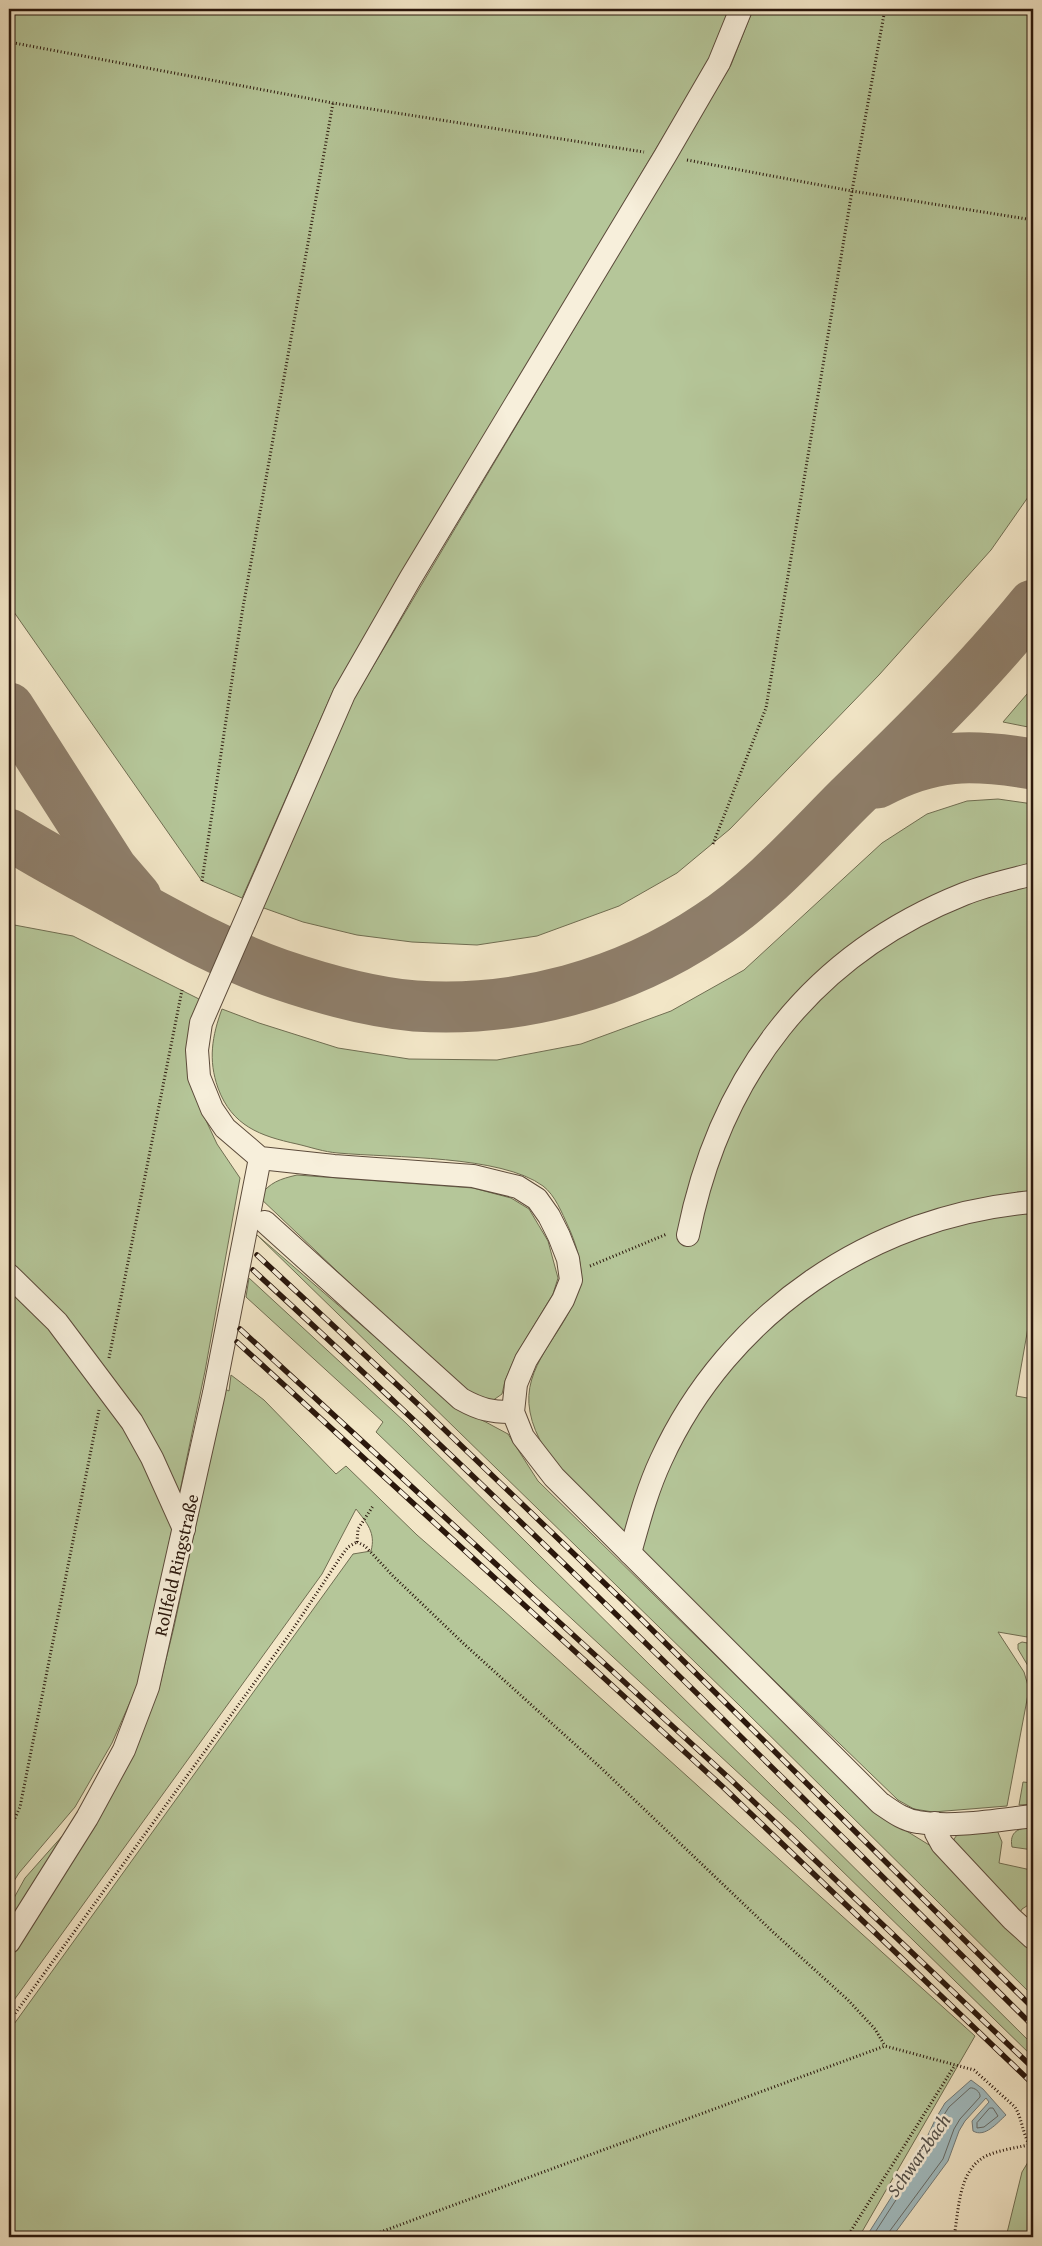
<svg xmlns="http://www.w3.org/2000/svg" width="1042" height="2246" font-family="'Gentium Book Plus',serif">
	<rect width="100%" height="100%" fill="#f2e6c7"/>
	<filter id="stains"><feTurbulence type="fractalNoise" baseFrequency=".004" numOctaves="4"/><feColorMatrix values="0 0 0 0 .2 0 0 0 0 .09 0 0 0 0 .02 0 0 0 .5 -.17"/></filter>
	<radialGradient id="worn" r=".72"><stop offset=".6" stop-color="#630" stop-opacity="0"/><stop offset="1" stop-color="#630" stop-opacity=".3"/></radialGradient>
	<g fill="#b5c699" stroke="#706e52">
		<polygon points="9,9 730,9 710,58 333,691 242,898 202,881 9,605"/>
		<polygon points="753,9 1033,9 1033,490 991,550 879,675 730,829 677,873 619,906 537,936 477,945 412,942 357,935 303,922 261,907 353,700 731,65"/>
		<polygon points="1033,687 1033,728 1003,722"/>
		<path d="M 998,799 L 1033,804 L 1033,869 C 991,878 949,891 911,911 C 816,963 728,1064 697,1168 C 690,1191 686,1215 682,1239 L 691,1240 C 699,1202 707,1163 723,1128 C 740,1091 764,1057 790,1026 C 856,947 931,899 1033,878 L 1033,1198 C 1018,1199 1003,1199 988,1201 C 908,1215 819,1259 760,1315 C 713,1359 675,1417 649,1476 C 640,1496 636,1520 630,1541 C 596,1506 539,1462 530,1412 C 521,1366 563,1335 576,1296 C 578,1291 581,1285 581,1279 C 582,1262 575,1241 568,1226 C 562,1213 555,1195 543,1186 C 501,1155 393,1158 338,1153 C 324,1152 310,1147 297,1144 C 260,1136 232,1126 218,1088 C 208,1060 212,1036 222,1009 L 259,1023 L 338,1048 L 409,1059 L 497,1060 L 581,1044 L 671,1011 L 744,970 L 882,843 L 927,814 L 967,801 Z"/>
		<polygon points="9,924 73,936 201,1000 203,1114 217,1144 240,1178 205,1371 152,1625 138,1684 112,1743 75,1807 19,1873 9,1889"/>
		<path d="M 297,1175 L 473,1188 L 511,1198 L 529,1209 L 548,1241 L 558,1278 L 553,1294 L 516,1355 L 505,1381 L 502,1394 L 492,1401 L 479,1400 L 396,1327 L 259,1197 C 270,1182 280,1179 297,1175 Z"/>
		<polygon points="1033,1207 1033,1299 1016,1396 1033,1399 1033,1638 998,1632 1024,1672 1029,1689 1007,1806 933,1812 914,1809 898,1800 638,1549 673,1444 766,1320 878,1244"/>
		<polygon points="257,1235 454,1405 508,1434 538,1481 874,1811 939,1851 1033,1950 1033,1996 739,1705"/>
		<polygon points="249,1278 406,1423 1033,2045 1033,2057 798,1828 533,1583 376,1432 383,1422 246,1297"/>
		<path d="M 231,1375 L 264,1400 L 336,1474 L 346,1466 L 417,1535 L 503,1610 L 975,2036 L 859,2237 L 9,2237 L 9,2031 L 353,1554 L 371,1551 C 376,1533 367,1523 356,1509 L 322,1574 L 9,2007 L 9,1957 L 45,1900 L 159,1688 L 174,1627 L 225,1389 L 229,1391 Z"/>
		<polygon points="1022,1642 1033,1644 1031,1671 1018,1649 1018,1644"/>
		<polygon points="1023,1782 1033,1783 1033,1804 1019,1805"/>
		<polygon points="80,1816 9,1928 9,1907 25,1878"/>
		<path d="M 1033,1827 L 1033,1850 L 1012,1847 C 1009,1831 1019,1828 1033,1827 Z"/>
		<polygon points="997,1830 1002,1842 999,1863 1031,1870 1033,1858 1033,1902 1022,1909 1018,1916 954,1848 954,1839 957,1835"/>
		<polygon points="1033,2154 1033,2237 1006,2237 1022,2172"/>
	</g>
	<path fill="#a1bcc1" stroke="#717a79" d="M 971,2080 L 983,2089 L 1006,2115 C 997,2123 985,2138 973,2131 L 972,2121 L 989,2102 L 986,2098 L 965,2121 L 959,2131 L 948,2161 L 892,2237 L 866,2237 L 920,2152 L 936,2118 L 945,2103 Z"/>
	<g fill="none" stroke-linecap="round" stroke-linejoin="round">
		<g stroke="#666a66" stroke-width="1">
			<polygon points="990,2108 993,2108 998,2116 984,2127 977,2128 977,2123"/>
			<path d="M 872,2237 L 925,2155 L 940,2121 L 949,2107 L 970,2088 C 974,2087 981,2092 980,2097 L 960,2119 L 954,2129 L 943,2159 L 889,2232 L 888,2237"/>
		</g>
		<g stroke="#8e7e6a" stroke-width="51">
			<polyline points="9,708 112,869 136,897"/>
			<path d="M 877,783 C 933,753 972,754 1033,764"/>
			<path d="M 9,834 C 44,857 83,876 120,897 C 171,925 224,955 279,974 C 323,989 369,1002 415,1006 C 518,1013 624,984 710,926 C 762,892 805,843 849,799 C 913,737 977,674 1033,605"/>
		</g>
		<g stroke="#5c4b3b" stroke-width="24">
			<g id="minor">
				<path d="M 741,9 L 719,63 L 665,156 L 410,579 L 344,694 L 201,1023 L 197,1050 L 199,1077 L 212,1109 L 225,1128 L 260,1158 L 334,1166 L 473,1176 L 518,1187 L 537,1199 L 549,1216 L 559,1236 L 568,1259 L 571,1280 L 563,1300 L 526,1360 L 516,1384 L 513,1412 L 523,1437 L 554,1477 L 880,1803 C 892,1811 903,1820 918,1822 C 953,1828 998,1820 1033,1816"/>
				<path d="M 265,1222 L 461,1399 C 481,1410 491,1412 513,1412"/>
				<path d="M 688,1235 C 720,1075 811,955 964,894 C 986,885 1010,880 1033,874"/>
				<polyline points="9,1275 57,1322 132,1422 152,1458 184,1529"/>
				<path d="M 630,1553 C 639,1521 647,1490 661,1460 C 728,1313 873,1215 1033,1202"/>
				<polyline points="935,1823 936,1833 942,1844 1012,1919 1033,1938"/>
				<polyline points="9,1942 87,1818 124,1750 148,1687 214,1393 260,1158"/>
			</g>
		</g>
		<g stroke="#2a170c" stroke-width="3" stroke-dasharray="1 2.5" stroke-linecap="butt">
			<polyline points="9,42 333,103 644,152"/>
			<polyline points="687,160 852,191 1033,220"/>
			<polyline points="713,844 766,708 852,191 885,9"/>
			<polyline points="202,881 242,613 333,103"/>
			<polyline points="590,1266 667,1234"/>
			<polyline points="109,1358 182,990"/>
			<polyline points="357,1542 365,1546 393,1576 464,1644 600,1767 773,1932 848,2000 875,2029 885,2046"/>
			<polyline points="357,1542 358,1529 373,1506"/>
			<polyline points="9,1831 20,1807 99,1410"/>
			<polyline points="9,2022 289,1635 340,1558 348,1547 357,1542"/>
			<path d="M 367,2237 L 885,2046 L 974,2070 L 1015,2107 C 1023,2120 1023,2139 1033,2150"/>
			<polyline points="847,2237 955,2065"/>
			<path d="M 954,2237 C 959,2210 958,2170 986,2156 C 999,2150 1015,2148 1028,2145"/>
		</g>
		<use href="#minor" stroke="#f7efdb" stroke-width="22"/>
		<g stroke="#2a170c" stroke-width="5.5">
			<g id="rail">
				<polyline points="257,1255 421,1407 623,1601 1033,2008"/>
				<path d="M 253,1270 C 520,1515 776,1771 1033,2026"/>
				<polyline points="240,1329 730,1779 1033,2068"/>
				<polyline points="237,1342 723,1787 1033,2084"/>
			</g>
		</g>
		<use href="#rail" stroke="#f7efdb" stroke-width="4" stroke-dasharray="11" stroke-linecap="butt"/>
	</g>
	<g text-anchor="middle" dominant-baseline="central" stroke-width="5" stroke-linejoin="round" paint-order="stroke">
		<g font-size="18" fill="#2a170c" stroke="#f7efdb">
			<text transform="translate(176 1565) rotate(-77)">Rollfeld Ringstraße</text>
		</g>
		<g font-size="19" font-style="italic" fill="#54514b" stroke="#f7efdb">
			<text transform="translate(918 2155) rotate(-55)">Schwarzbach</text>
		</g>
	</g>
	<rect width="1042" height="2246" fill="none" stroke="#f2e6c7" stroke-width="30"/>
	<rect x="10" y="10" width="1022" height="2226" fill="none" stroke="#2a170c" stroke-width="2.5"/>
	<rect x="15" y="15" width="1012" height="2216" fill="none" stroke="#2a170c"/>
	<rect width="100%" height="100%" filter="url(#stains)"/>
	<rect width="100%" height="100%" fill="url(#worn)"/>
</svg>
